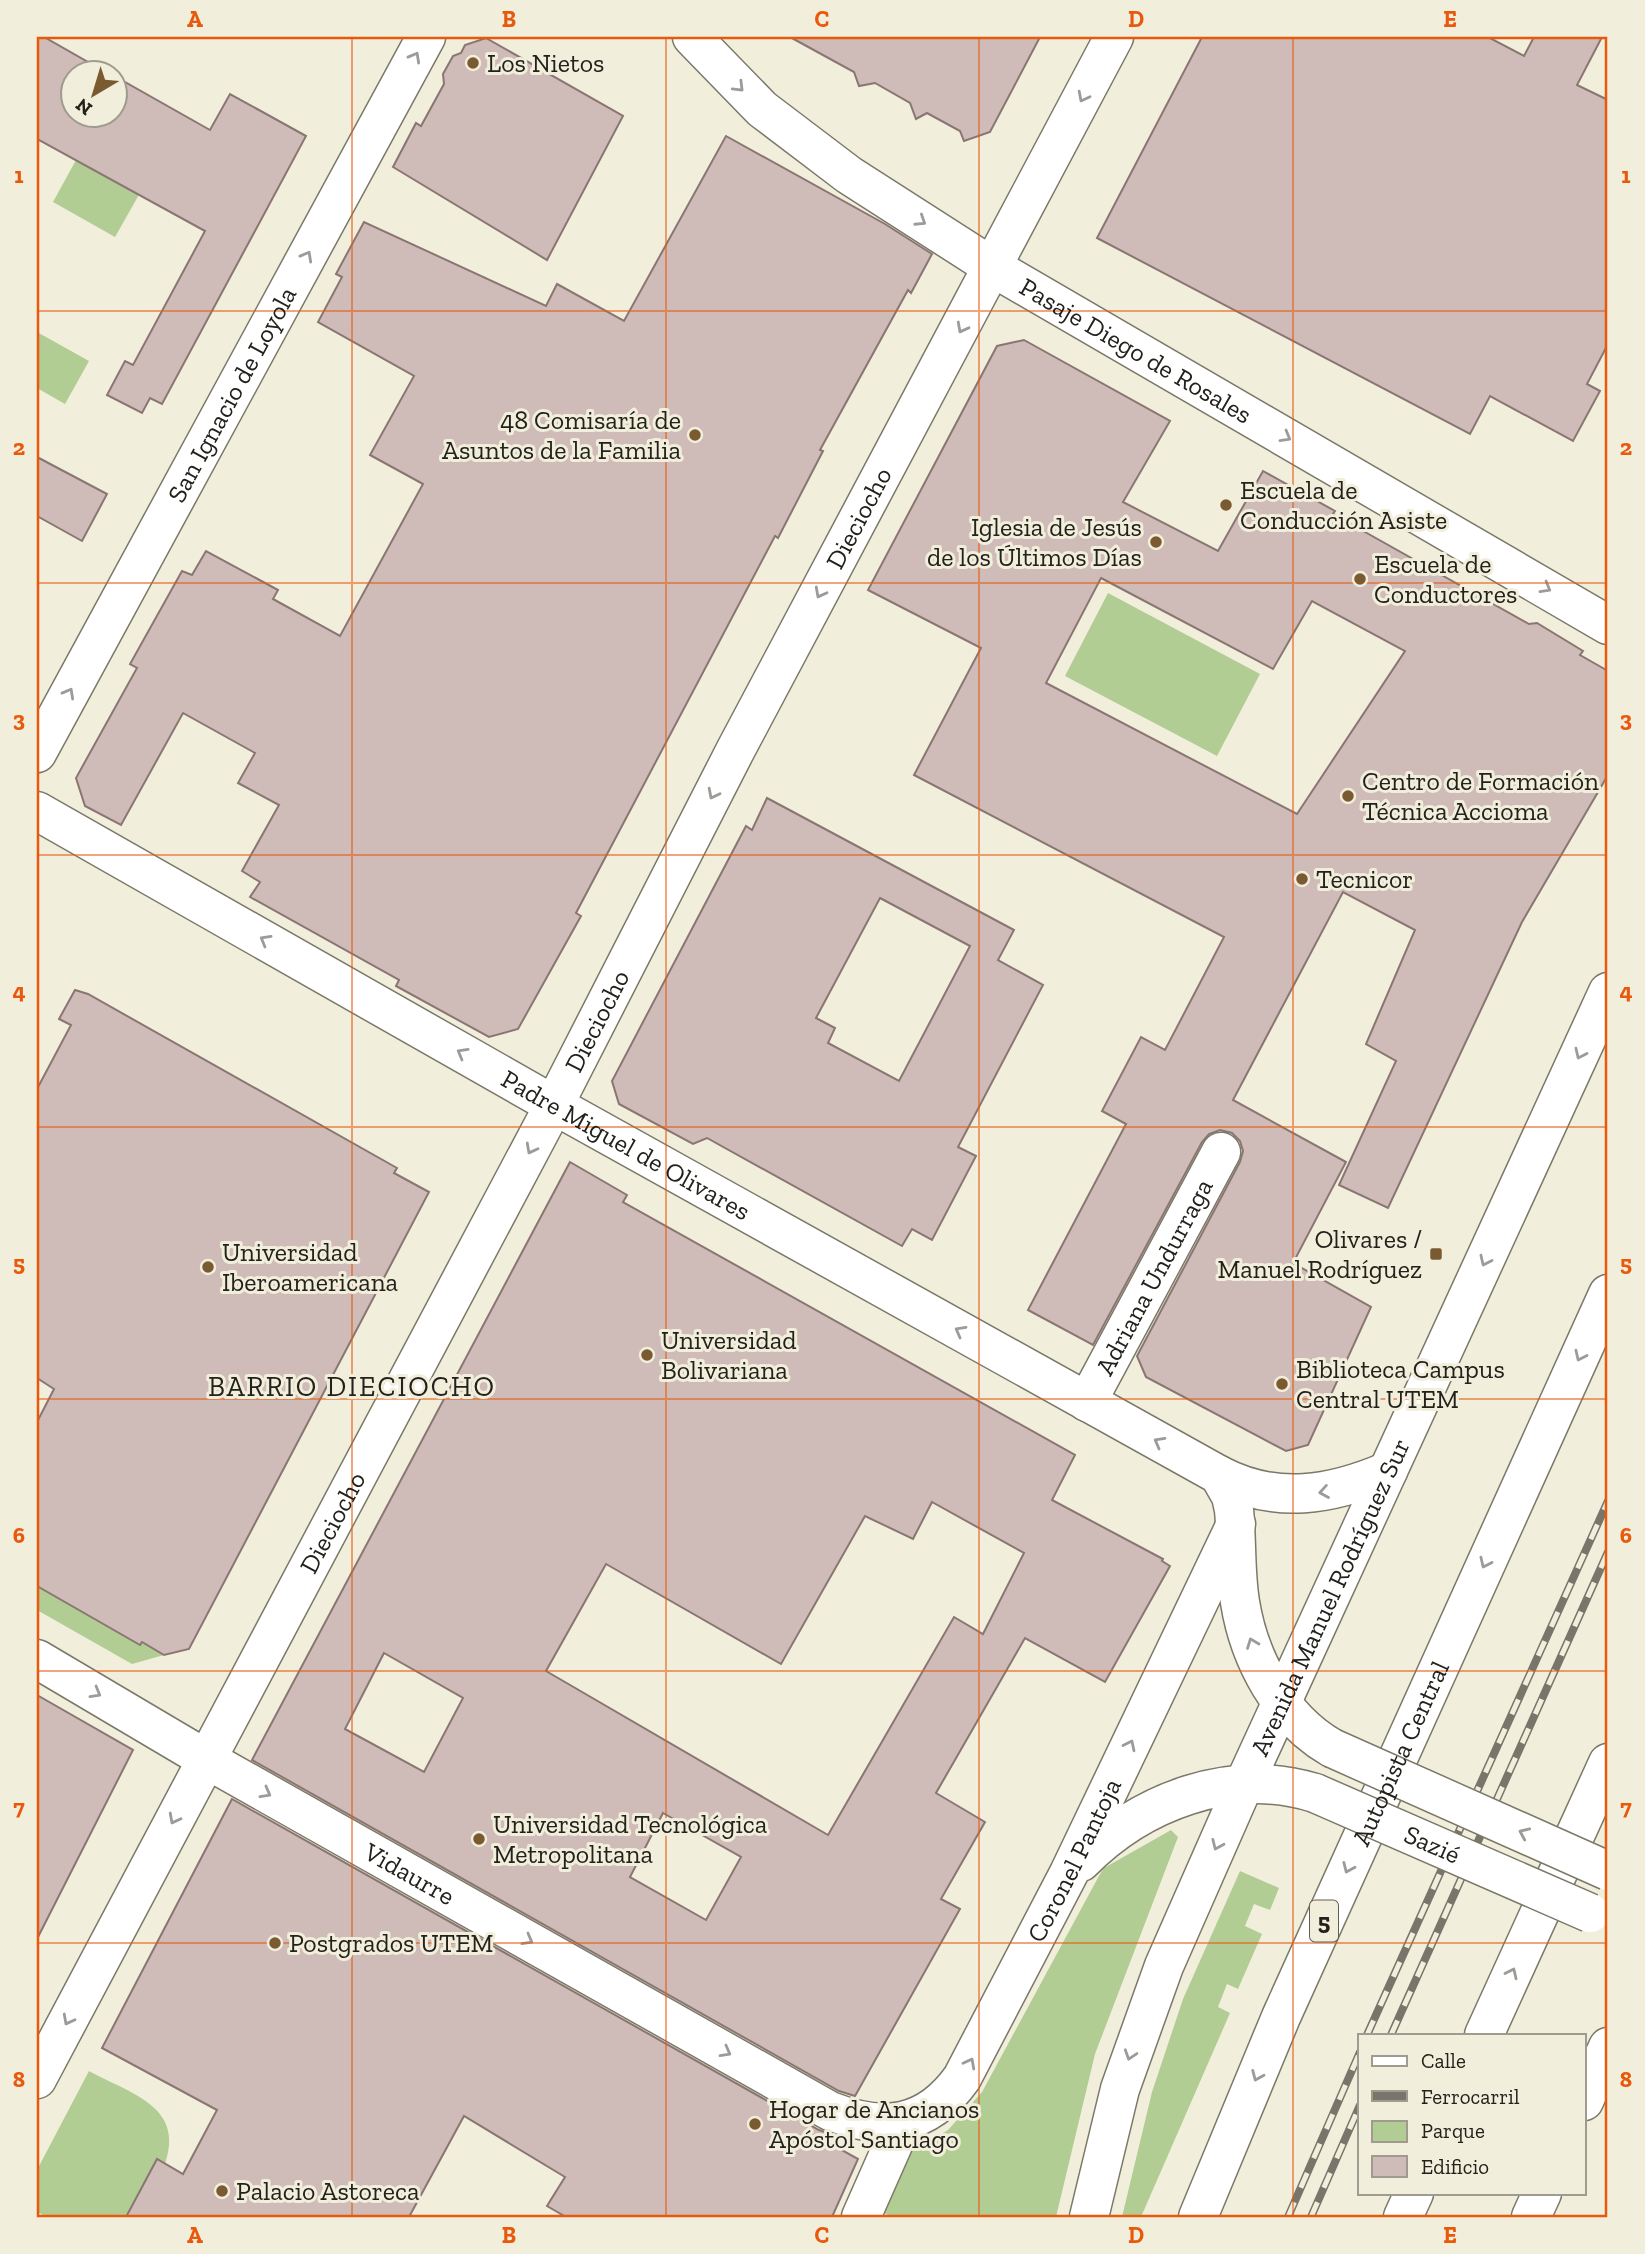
<svg xmlns="http://www.w3.org/2000/svg" width="1645" height="2254" font-family="'Zilla Slab',serif">
	<rect width="100%" height="100%" fill="#f2eedc"/>
	<g fill="#b1cd93">
		<polygon points="76,160 125,188 132,177 145,184 115,237 53,202"/>
		<polygon points="37,332 89,361 65,404 37,388"/>
		<polygon points="1108,593 1260,674 1217,756 1065,676"/>
		<polygon points="37,1586 140,1645 142,1642 164,1655 132,1664 37,1610"/>
		<polygon points="1171,1830 1178,1837 1095,2054 1056,2217 892,2217 878,2210 901,2158 948,2130 982,2092 1100,1874 1104,1868"/>
		<polygon points="1240,1871 1279,1888 1270,1910 1254,1904 1245,1926 1262,1934 1238,1989 1227,1984 1218,2007 1230,2013 1141,2217 1122,2217 1152,2092 1183,1999"/>
		<path d="M 89,2071 C 131,2094 185,2106 165,2164 L 156,2160 L 130,2209 L 140,2215 L 138,2217 L 47,2217 L 37,2212 L 37,2170 Z"/>
	</g>
	<g fill="#cfbbb7" stroke="#897673" stroke-width="2" fill-rule="evenodd">
		<polygon points="37,37 44,37 109,74 74,74 74,116 116,116 116,77 210,130 230,94 306,136 162,404 150,398 142,413 107,395 125,361 133,365 205,231 37,139"/>
		<polygon points="790,37 1040,37 990,132 964,141 960,131 927,113 916,119 910,103 875,83 859,86 854,72"/>
		<polygon points="1202,37 1488,37 1524,56 1534,37 1602,37 1577,85 1608,100 1608,344 1587,384 1600,391 1573,441 1490,396 1470,434 1097,238"/>
		<polygon points="486,38 623,116 547,260 393,167 416,123 421,126 444,84 443,74 453,56 461,53 465,45"/>
		<polygon points="726,136 885,224 932,254 911,293 908,290 820,450 823,451 778,538 775,536 576,913 581,916 518,1029 489,1037 396,986 399,980 250,897 260,882 242,871 279,805 238,783 255,753 183,713 121,825 85,806 76,778 137,668 130,664 182,571 192,575 206,551 278,590 273,599 340,636 423,484 370,455 414,376 318,322 342,277 336,274 364,222 546,306 557,284 624,321"/>
		<path d="M 1024,340 L 1170,421 L 1123,502 L 1218,551 L 1263,471 L 1335,511 L 1333,514 L 1529,624 L 1537,623 L 1583,651 L 1580,655 L 1608,671 L 1608,775 L 1522,922 L 1388,1208 L 1339,1185 L 1396,1061 L 1366,1044 L 1415,930 L 1343,892 L 1233,1100 L 1346,1162 L 1293,1263 L 1371,1307 L 1308,1445 L 1286,1451 L 1146,1377 L 1137,1356 L 1240,1162 L 1243,1151 L 1240,1141 L 1232,1133 L 1220,1130 L 1209,1134 L 1202,1142 L 1093,1345 L 1028,1310 L 1126,1124 L 1102,1111 L 1141,1037 L 1165,1050 L 1224,937 L 914,775 L 981,648 L 868,590 L 997,346 ZM 1101,578 L 1273,669 L 1312,601 L 1405,651 L 1297,814 L 1046,683 Z"/>
		<polygon points="37,457 107,494 82,541 37,516"/>
		<path d="M 767,798 L 1014,930 L 998,960 L 1043,985 L 958,1147 L 976,1156 L 932,1240 L 912,1229 L 902,1246 L 707,1138 L 693,1144 L 619,1104 L 612,1081 L 746,826 L 752,830 ZM 880,898 L 970,946 L 899,1081 L 828,1043 L 835,1028 L 816,1018 Z"/>
		<polygon points="75,990 88,994 397,1168 394,1173 429,1192 189,1649 164,1655 142,1642 140,1645 37,1586 37,1422 54,1389 37,1378 37,1089 71,1025 59,1019"/>
		<path d="M 570,1162 L 627,1195 L 623,1202 L 1075,1455 L 1052,1500 L 1163,1559 L 1162,1561 L 1170,1566 L 1105,1682 L 1025,1638 L 936,1793 L 985,1822 L 941,1899 L 960,1909 L 855,2096 L 839,2091 L 252,1760 ZM 932,1502 L 1024,1553 L 983,1634 L 954,1617 L 828,1835 L 546,1671 L 606,1564 L 781,1664 L 865,1516 L 913,1539 ZM 384,1653 L 463,1698 L 424,1772 L 345,1729 ZM 663,1813 L 741,1857 L 706,1920 L 630,1877 Z"/>
		<polygon points="37,1695 133,1750 37,1939"/>
		<polygon points="232,1799 819,2130 834,2135 829,2143 858,2159 832,2217 566,2217 547,2206 565,2177 464,2116 409,2217 126,2217 157,2159 183,2174 217,2110 102,2048"/>
	</g>
	<g fill="none" stroke-linecap="round" stroke-linejoin="round">
		<g stroke="#7c7868" stroke-width="41">
			<g id="street">
				<path id="s1" d="M 1087,1402 L 1221,1152"/>
				<polyline points="861,2217 903,2122"/>
			</g>
		</g>
		<g stroke="#7c7868" stroke-width="41">
			<g id="secondary">
				<path id="s2" d="M 692,37 L 762,109 L 849,175 L 994,268 L 1608,625"/>
				<path id="s3" d="M 37,753 L 426,37"/>
				<path id="s4" d="M 37,811 L 554,1105 L 1219,1475 L 1231,1496 L 1234,1510 C 1237,1540 1235,1572 1240,1602 C 1249,1659 1281,1719 1332,1748"/>
				<path id="s5" d="M 37,1659 L 206,1759 L 830,2111 C 884,2132 927,2127 962,2078 L 1069,1873 L 1236,1524"/>
				<path d="M 1081,1862 C 1141,1801 1231,1767 1315,1793"/>
				<path id="s6" d="M 37,2079 L 554,1105 L 735,751 L 1114,37"/>
			</g>
		</g>
		<g stroke="#7c7868" stroke-width="41">
			<g id="primary">
				<path d="M 1219,1475 C 1276,1505 1332,1495 1388,1471"/>
				<polyline points="1584,2101 1608,2047"/>
				<path id="s7" d="M 1089,2217 L 1120,2089 L 1164,1966 L 1245,1782 L 1608,992"/>
				<polyline points="1531,2217 1542,2193"/>
			</g>
		</g>
		<g stroke="#7c7868" stroke-width="41">
			<g id="highway">
				<polyline points="1484,2035 1608,1763"/>
				<path id="s8" d="M 1198,2217 L 1281,2017 L 1608,1294"/>
				<polyline points="1403,2217 1414,2193"/>
			</g>
		</g>
		<use href="#street" stroke="#fff" stroke-width="38"/>
		<use href="#secondary" stroke="#fff" stroke-width="38"/>
		<use href="#primary" stroke="#fff" stroke-width="38"/>
		<use href="#highway" stroke="#fff" stroke-width="38"/>
		<g stroke="#78756a" stroke-width="8">
			<g id="rail">
				<polyline points="1367,2035 1608,1501"/>
				<polyline points="1391,2035 1608,1552"/>
				<polyline points="1288,2217 1360,2052"/>
				<polyline points="1311,2217 1360,2105"/>
			</g>
		</g>
		<use href="#rail" stroke="#f2eedc" stroke-width="5" stroke-dasharray="16" stroke-linecap="butt"/>
		<g stroke="#7c7868" stroke-width="41" stroke-linecap="butt">
			<g id="secondary-bridge">
				<polyline points="1332,1748 1608,1871"/>
				<path id="s9" d="M 1315,1793 L 1590,1913"/>
			</g>
		</g>
		<use href="#secondary-bridge" stroke="#fff" stroke-width="38"/>
	</g>
	<defs><path id="oneway-chevron" d="M-2-3.5L2.5 0L-2 3.5" fill="none" stroke-width="1.6" stroke-linecap="round" stroke-linejoin="round" transform="scale(1.75)"/></defs>
	<g stroke="#9c9b98">
		<use href="#oneway-chevron" transform="translate(415 57) rotate(-61)"/>
		<use href="#oneway-chevron" transform="translate(739 87) rotate(45)"/>
		<use href="#oneway-chevron" transform="translate(1083 97) rotate(117)"/>
		<use href="#oneway-chevron" transform="translate(921 221) rotate(33)"/>
		<use href="#oneway-chevron" transform="translate(307 256) rotate(-61)"/>
		<use href="#oneway-chevron" transform="translate(962 328) rotate(118)"/>
		<use href="#oneway-chevron" transform="translate(1286 437) rotate(30)"/>
		<use href="#oneway-chevron" transform="translate(1546 588) rotate(30)"/>
		<use href="#oneway-chevron" transform="translate(820 593) rotate(118)"/>
		<use href="#oneway-chevron" transform="translate(69 693) rotate(-61)"/>
		<use href="#oneway-chevron" transform="translate(713 794) rotate(117)"/>
		<use href="#oneway-chevron" transform="translate(265 940) rotate(-150)"/>
		<use href="#oneway-chevron" transform="translate(462 1053) rotate(-150)"/>
		<use href="#oneway-chevron" transform="translate(1580 1054) rotate(115)"/>
		<use href="#oneway-chevron" transform="translate(531 1149) rotate(118)"/>
		<use href="#oneway-chevron" transform="translate(1485 1261) rotate(115)"/>
		<use href="#oneway-chevron" transform="translate(960 1331) rotate(-151)"/>
		<use href="#oneway-chevron" transform="translate(1580 1356) rotate(115)"/>
		<use href="#oneway-chevron" transform="translate(1159 1442) rotate(-151)"/>
		<use href="#oneway-chevron" transform="translate(1324 1492) rotate(170)"/>
		<use href="#oneway-chevron" transform="translate(1485 1563) rotate(115)"/>
		<use href="#oneway-chevron" transform="translate(1252 1643) rotate(-111)"/>
		<use href="#oneway-chevron" transform="translate(96 1693) rotate(30)"/>
		<use href="#oneway-chevron" transform="translate(1130 1745) rotate(-64)"/>
		<use href="#oneway-chevron" transform="translate(266 1793) rotate(29)"/>
		<use href="#oneway-chevron" transform="translate(174 1819) rotate(118)"/>
		<use href="#oneway-chevron" transform="translate(1524 1833) rotate(-156)"/>
		<use href="#oneway-chevron" transform="translate(1217 1845) rotate(114)"/>
		<use href="#oneway-chevron" transform="translate(1348 1868) rotate(114)"/>
		<use href="#oneway-chevron" transform="translate(528 1940) rotate(29)"/>
		<use href="#oneway-chevron" transform="translate(1512 1973) rotate(-65)"/>
		<use href="#oneway-chevron" transform="translate(68 2020) rotate(118)"/>
		<use href="#oneway-chevron" transform="translate(726 2052) rotate(29)"/>
		<use href="#oneway-chevron" transform="translate(1130 2055) rotate(108)"/>
		<use href="#oneway-chevron" transform="translate(970 2063) rotate(-62)"/>
		<use href="#oneway-chevron" transform="translate(1257 2076) rotate(113)"/>
	</g>
	<path fill="none" stroke="#e8590c" stroke-width="2" stroke-opacity="0.55" d="M 352,37 L 352,2217M 666,37 L 666,2217M 979,37 L 979,2217M 1293,37 L 1293,2217M 37,311 L 1608,311M 37,583 L 1608,583M 37,855 L 1608,855M 37,1127 L 1608,1127M 37,1399 L 1608,1399M 37,1671 L 1608,1671M 37,1943 L 1608,1943"/>
	<g fill="#7a5a30" stroke="#f2eedc" stroke-width="2.5">
		<circle cx="473" cy="63" r="7"/>
		<circle cx="695" cy="435" r="7"/>
		<circle cx="1226" cy="505" r="7"/>
		<circle cx="1156" cy="542" r="7"/>
		<circle cx="1360" cy="579" r="7"/>
		<circle cx="1348" cy="796" r="7"/>
		<circle cx="1302" cy="879" r="7"/>
		<rect x="1429" y="1247" width="14" height="14" rx="3.5"/>
		<circle cx="208" cy="1267" r="7"/>
		<circle cx="647" cy="1355" r="7"/>
		<circle cx="1282" cy="1384" r="7"/>
		<circle cx="479" cy="1839" r="7"/>
		<circle cx="275" cy="1943" r="7"/>
		<circle cx="755" cy="2124" r="7"/>
		<circle cx="222" cy="2191" r="7"/>
	</g>
	<g text-anchor="middle" dominant-baseline="central" stroke-width="6" stroke-linejoin="round" paint-order="stroke">
		<rect fill="#f2eedc" stroke="#615e55" stroke-width="2" x="1310" y="1900.5" width="28" height="41" rx="5"/>
		<g font-size="24" font-weight="bold" fill="#23211b">
			<text x="1324" y="1921">5</text>
		</g>
		<g font-size="26" fill="#23211b" stroke="#f2eedc" text-anchor="start">
			<text x="487" y="63">Los Nietos</text>
			<text x="681" y="420" text-anchor="end">48 Comisaría de<tspan x="681" dy="30">Asuntos de la Familia</tspan></text>
			<text x="1240" y="490">Escuela de<tspan x="1240" dy="30">Conducción Asiste</tspan></text>
			<text x="1142" y="527" text-anchor="end">Iglesia de Jesús<tspan x="1142" dy="30">de los Últimos Días</tspan></text>
			<text x="1374" y="564">Escuela de<tspan x="1374" dy="30">Conductores</tspan></text>
			<text x="1362" y="781">Centro de Formación<tspan x="1362" dy="30">Técnica Accioma</tspan></text>
			<text x="1316" y="879">Tecnicor</text>
			<text x="1422" y="1239" text-anchor="end">Olivares /<tspan x="1422" dy="30">Manuel Rodríguez</tspan></text>
			<text x="222" y="1252">Universidad<tspan x="222" dy="30">Iberoamericana</tspan></text>
			<text x="661" y="1340">Universidad<tspan x="661" dy="30">Bolivariana</tspan></text>
			<text x="1296" y="1369">Biblioteca Campus<tspan x="1296" dy="30">Central UTEM</tspan></text>
			<text x="493" y="1824">Universidad Tecnológica<tspan x="493" dy="30">Metropolitana</tspan></text>
			<text x="289" y="1943">Postgrados UTEM</text>
			<text x="769" y="2109">Hogar de Ancianos<tspan x="769" dy="30">Apóstol Santiago</tspan></text>
			<text x="236" y="2191">Palacio Astoreca</text>
		</g>
		<g font-size="26" fill="#23211b" stroke="#f2eedc">
			<text stroke="none"><textPath href="#s2" startOffset="546">Pasaje Diego de Rosales</textPath></text>
			<text stroke="none"><textPath href="#s3" startOffset="408">San Ignacio de Loyola</textPath></text>
			<text stroke="none"><textPath href="#s6" startOffset="1764">Dieciocho</textPath></text>
			<text stroke="none"><textPath href="#s6" startOffset="1197">Dieciocho</textPath></text>
			<text stroke="none"><textPath href="#s4" startOffset="677">Padre Miguel de Olivares</textPath></text>
			<text stroke="none"><textPath href="#s1" startOffset="142">Adriana Undurraga</textPath></text>
			<text stroke="none"><textPath href="#s6" startOffset="630">Dieciocho</textPath></text>
			<text stroke="none"><textPath href="#s7" startOffset="667">Avenida Manuel Rodríguez Sur</textPath></text>
			<text stroke="none"><textPath href="#s8" startOffset="506">Autopista Central</textPath></text>
			<text stroke="none"><textPath href="#s9" startOffset="128">Sazié</textPath></text>
			<text stroke="none"><textPath href="#s5" startOffset="1307">Coronel Pantoja</textPath></text>
			<text stroke="none"><textPath href="#s5" startOffset="430">Vidaurre</textPath></text>
		</g>
		<g font-size="28" letter-spacing="2" fill="#23211b" stroke="#f2eedc">
			<text x="352" y="1386">BARRIO DIECIOCHO</text>
		</g>
	</g>
	<rect width="1645" height="2254" fill="none" stroke="#f2eedc" stroke-width="77"/>
	<rect x="1358" y="2034" width="228" height="161" fill="#f2eedc" stroke="#9f9c8f" stroke-width="2"/>
	<rect x="1372" y="2056" width="35" height="10" fill="#ffffff" stroke="#9f9c8f" stroke-width="2"/>
	<text x="1421" y="2068" font-size="21" fill="#23211b">Calle</text>
	<rect x="1372" y="2091" width="35" height="10" fill="#78756a" stroke="#9f9c8f" stroke-width="2"/>
	<text x="1421" y="2104" font-size="21" fill="#23211b">Ferrocarril</text>
	<rect x="1372" y="2121" width="35" height="21" fill="#b1cd93" stroke="#9f9c8f" stroke-width="2"/>
	<text x="1421" y="2138" font-size="21" fill="#23211b">Parque</text>
	<rect x="1372" y="2156" width="35" height="21" fill="#cfbbb7" stroke="#9f9c8f" stroke-width="2"/>
	<text x="1421" y="2174" font-size="21" fill="#23211b">Edificio</text>
	<g transform="translate(94 94) rotate(218)"><circle r="33" fill="#f2eedc" stroke="#9f9c8f" stroke-width="2"/>
	<path d="M0-5L12 26L0 18L-12 26Z" fill="#7a5a30"/>
	<text y="-10" font-size="19" font-weight="bold" text-anchor="middle" fill="#23211b">N</text>
	</g>
	<rect x="38" y="38" width="1568" height="2178" fill="none" stroke="#e8590c" stroke-width="2.5"/>
	<g font-size="23" text-anchor="middle" font-weight="bold" fill="#e8590c">
		<text x="195" y="27">A</text>
		<text x="509" y="27">B</text>
		<text x="822" y="27">C</text>
		<text x="1136" y="27">D</text>
		<text x="1450" y="27">E</text>
		<text x="19" y="183">1</text>
		<text x="1626" y="183">1</text>
		<text x="19" y="455">2</text>
		<text x="1626" y="455">2</text>
		<text x="19" y="727">3</text>
		<text x="1626" y="727">3</text>
		<text x="19" y="999">4</text>
		<text x="1626" y="999">4</text>
		<text x="19" y="1271">5</text>
		<text x="1626" y="1271">5</text>
		<text x="19" y="1543">6</text>
		<text x="1626" y="1543">6</text>
		<text x="19" y="1815">7</text>
		<text x="1626" y="1815">7</text>
		<text x="19" y="2087">8</text>
		<text x="1626" y="2087">8</text>
		<text x="195" y="2243">A</text>
		<text x="509" y="2243">B</text>
		<text x="822" y="2243">C</text>
		<text x="1136" y="2243">D</text>
		<text x="1450" y="2243">E</text>
	</g>
</svg>
